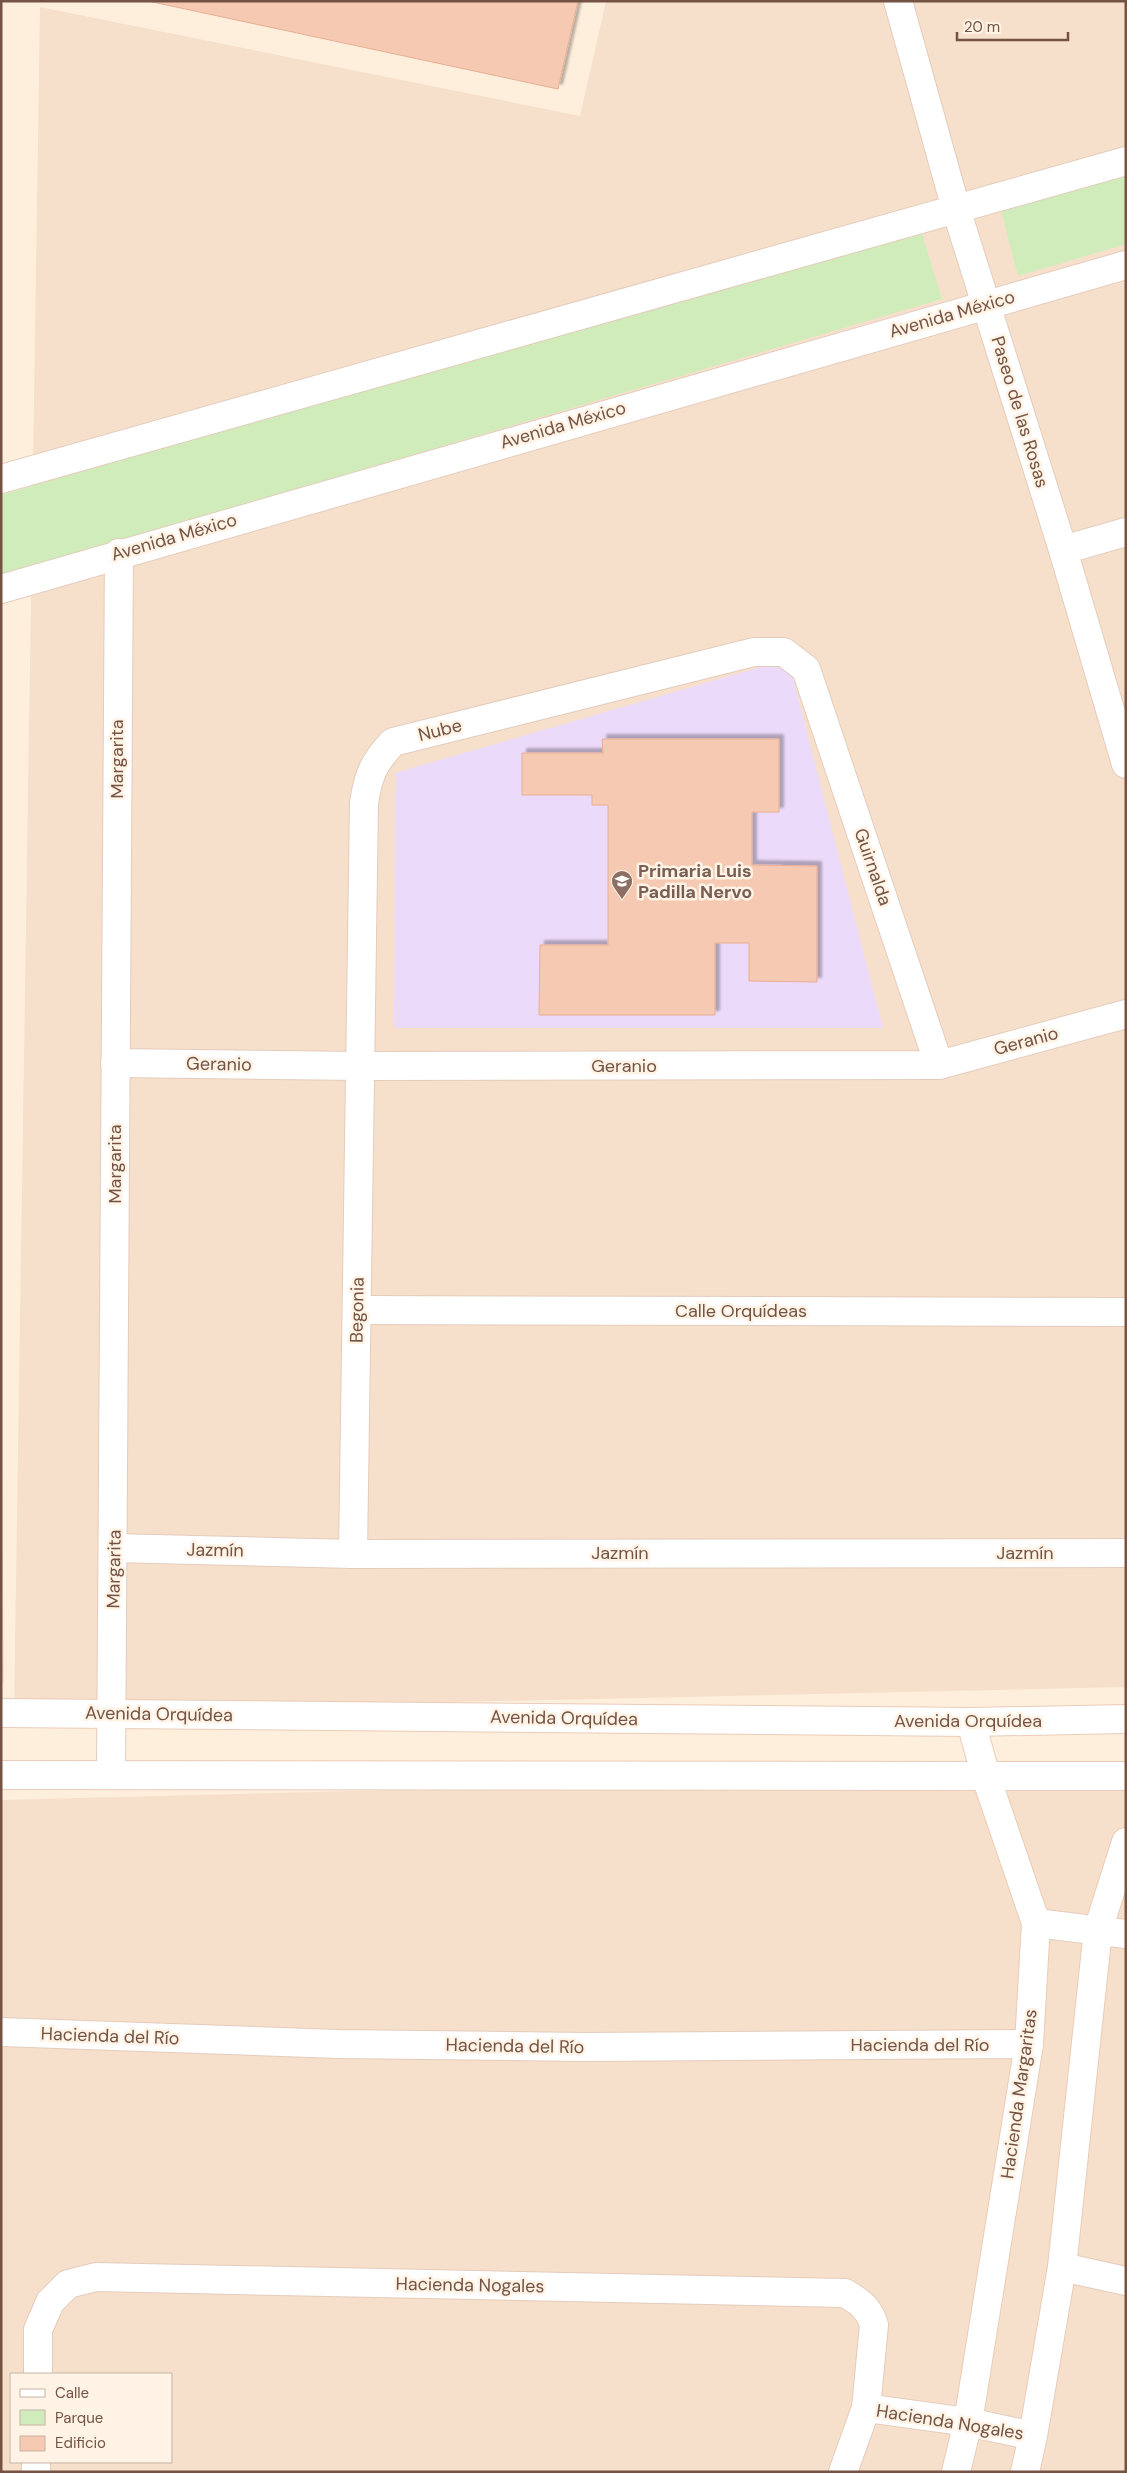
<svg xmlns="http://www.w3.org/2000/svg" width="1127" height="2473" font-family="'DM Sans',sans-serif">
	<defs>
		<filter id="shadow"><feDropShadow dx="4.5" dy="-4.5" stdDeviation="1" flood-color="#0004"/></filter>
	</defs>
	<rect width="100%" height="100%" fill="#feefdd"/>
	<g fill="#f6e0cb" fill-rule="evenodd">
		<polygon points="606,1 1126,1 1126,1687 14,1712 40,7 580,116"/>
		<polygon points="1,1345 4,1683 1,1683"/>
		<path d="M 1126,1771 L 1126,2472 L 1,2472 L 1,1800 ZM 11,2374 L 171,2374 L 171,2462 L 11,2462 Z"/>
	</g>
	<polygon fill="#ecdafa" points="788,659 883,1028 394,1028 395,773"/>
	<g fill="#d1ecbb">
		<polygon points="1126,171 1126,244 1018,276 1000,207"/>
		<polygon points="920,227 942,299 1,576 1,495"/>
	</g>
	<g fill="#f5c9b2" stroke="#e9ae92" filter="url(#shadow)">
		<polygon points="148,1 578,1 558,89"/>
		<polygon points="602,739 779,739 779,812 752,812 752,865 817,866 817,982 749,981 749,943 715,943 715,1015 539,1015 540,945 608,945 608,805 592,805 592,795 522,795 522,753 603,753"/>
	</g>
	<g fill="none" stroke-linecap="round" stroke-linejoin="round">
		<g stroke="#e4ccbc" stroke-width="30">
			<g id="street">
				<polyline points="898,1 956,209 1063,550 1126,764"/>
				<polyline points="1,479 1126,161"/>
				<polyline points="1063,550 1126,532"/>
				<polyline points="1,589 1126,265"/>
				<polyline points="115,1063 361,1066 939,1065 1126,1014"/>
				<polyline points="357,1310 1126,1312"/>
				<polyline points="114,1548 353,1554 1126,1553"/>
				<path d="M 353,1554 L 364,803 C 368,775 374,762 393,742 L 754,652 L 784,652 L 806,669 L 939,1065"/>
				<polyline points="111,1774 119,553"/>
				<polyline points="1036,1923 1126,1934"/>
				<polyline points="1,2032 338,2044 585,2047 1029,2044"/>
				<polyline points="1062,2267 1126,2281"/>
				<path d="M 38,2374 L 38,2330 L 50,2302 L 68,2284 L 96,2277 L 845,2293 C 860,2302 869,2308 874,2325 L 866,2408 L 843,2472"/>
				<polyline points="866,2408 968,2422 1033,2436"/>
				<polyline points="36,2472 36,2462"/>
			</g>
		</g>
		<g stroke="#eaccb8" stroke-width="30">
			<g id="secondary">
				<polyline points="1,1713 971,1722 1126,1719"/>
				<polyline points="1,1775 1126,1776"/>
				<polyline points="956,2472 968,2422 1029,2044 1036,1923 986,1777 971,1722"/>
				<polyline points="1025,2472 1033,2436 1062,2267 1098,1930 1126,1842"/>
			</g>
		</g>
		<use href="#street" stroke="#fff" stroke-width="28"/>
		<use href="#secondary" stroke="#fff" stroke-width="28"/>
	</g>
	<defs>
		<g id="school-pin" transform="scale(1.125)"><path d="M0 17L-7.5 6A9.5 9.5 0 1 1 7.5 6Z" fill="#8d6e63" stroke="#fff3e5"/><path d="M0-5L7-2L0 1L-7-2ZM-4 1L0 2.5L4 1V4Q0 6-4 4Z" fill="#fff"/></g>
	</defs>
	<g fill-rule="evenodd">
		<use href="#school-pin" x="622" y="881"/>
	</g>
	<g text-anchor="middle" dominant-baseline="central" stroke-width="5" stroke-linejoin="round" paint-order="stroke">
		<g font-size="18" fill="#745344" stroke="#fff3e5">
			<text transform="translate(952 314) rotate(-16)">Avenida México</text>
			<text transform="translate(1020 412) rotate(73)">Paseo de las Rosas</text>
			<text transform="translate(563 425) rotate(-16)">Avenida México</text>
			<text transform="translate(174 537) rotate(-16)">Avenida México</text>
			<text transform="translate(440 730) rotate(-14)">Nube</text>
			<text transform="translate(117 759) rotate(-90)">Margarita</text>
			<text transform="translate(873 867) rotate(71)">Guirnalda</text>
			<text transform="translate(1026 1041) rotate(-15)">Geranio</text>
			<text transform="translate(219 1064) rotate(1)">Geranio</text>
			<text x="624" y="1066">Geranio</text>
			<text transform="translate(115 1164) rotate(-90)">Margarita</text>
			<text transform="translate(357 1310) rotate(-89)">Begonia</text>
			<text x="741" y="1311">Calle Orquídeas</text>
			<text transform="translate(215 1550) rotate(1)">Jazmín</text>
			<text x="620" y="1553">Jazmín</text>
			<text x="1025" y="1553">Jazmín</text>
			<text transform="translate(114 1569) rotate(-89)">Margarita</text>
			<text transform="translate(159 1714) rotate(1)">Avenida Orquídea</text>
			<text transform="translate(564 1718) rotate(1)">Avenida Orquídea</text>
			<text x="968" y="1721">Avenida Orquídea</text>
			<text transform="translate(110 2036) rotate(2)">Hacienda del Río</text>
			<text x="920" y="2045">Hacienda del Río</text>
			<text transform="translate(515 2046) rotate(1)">Hacienda del Río</text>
			<text transform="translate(1019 2094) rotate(-82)">Hacienda Margaritas</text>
			<text transform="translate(470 2285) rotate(1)">Hacienda Nogales</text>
			<text transform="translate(950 2422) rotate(9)">Hacienda Nogales</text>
		</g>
		<g font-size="18" font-weight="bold" fill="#785e54" stroke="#fff3e5" text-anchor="start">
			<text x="638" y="871">Primaria Luis<tspan x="638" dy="21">Padilla Nervo</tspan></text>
		</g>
	</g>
	<rect width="1127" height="2473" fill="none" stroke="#745344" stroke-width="5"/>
	<rect x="10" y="2373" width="162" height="90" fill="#fff3e5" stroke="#c7b3a5"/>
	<rect x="20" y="2389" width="25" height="8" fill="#ffffff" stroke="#c7b3a5"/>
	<text x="55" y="2398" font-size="15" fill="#745344">Calle</text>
	<rect x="20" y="2410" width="25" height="15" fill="#d1ecbb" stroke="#c7b3a5"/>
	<text x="55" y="2423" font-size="15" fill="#745344">Parque</text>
	<rect x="20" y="2436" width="25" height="15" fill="#f5c9b2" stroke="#c7b3a5"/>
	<text x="55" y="2448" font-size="15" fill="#745344">Edificio</text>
	<path d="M957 32v8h111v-8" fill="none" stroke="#745344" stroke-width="2.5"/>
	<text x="964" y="32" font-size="15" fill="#745344" stroke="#fff3e5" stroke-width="4" paint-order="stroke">20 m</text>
</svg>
